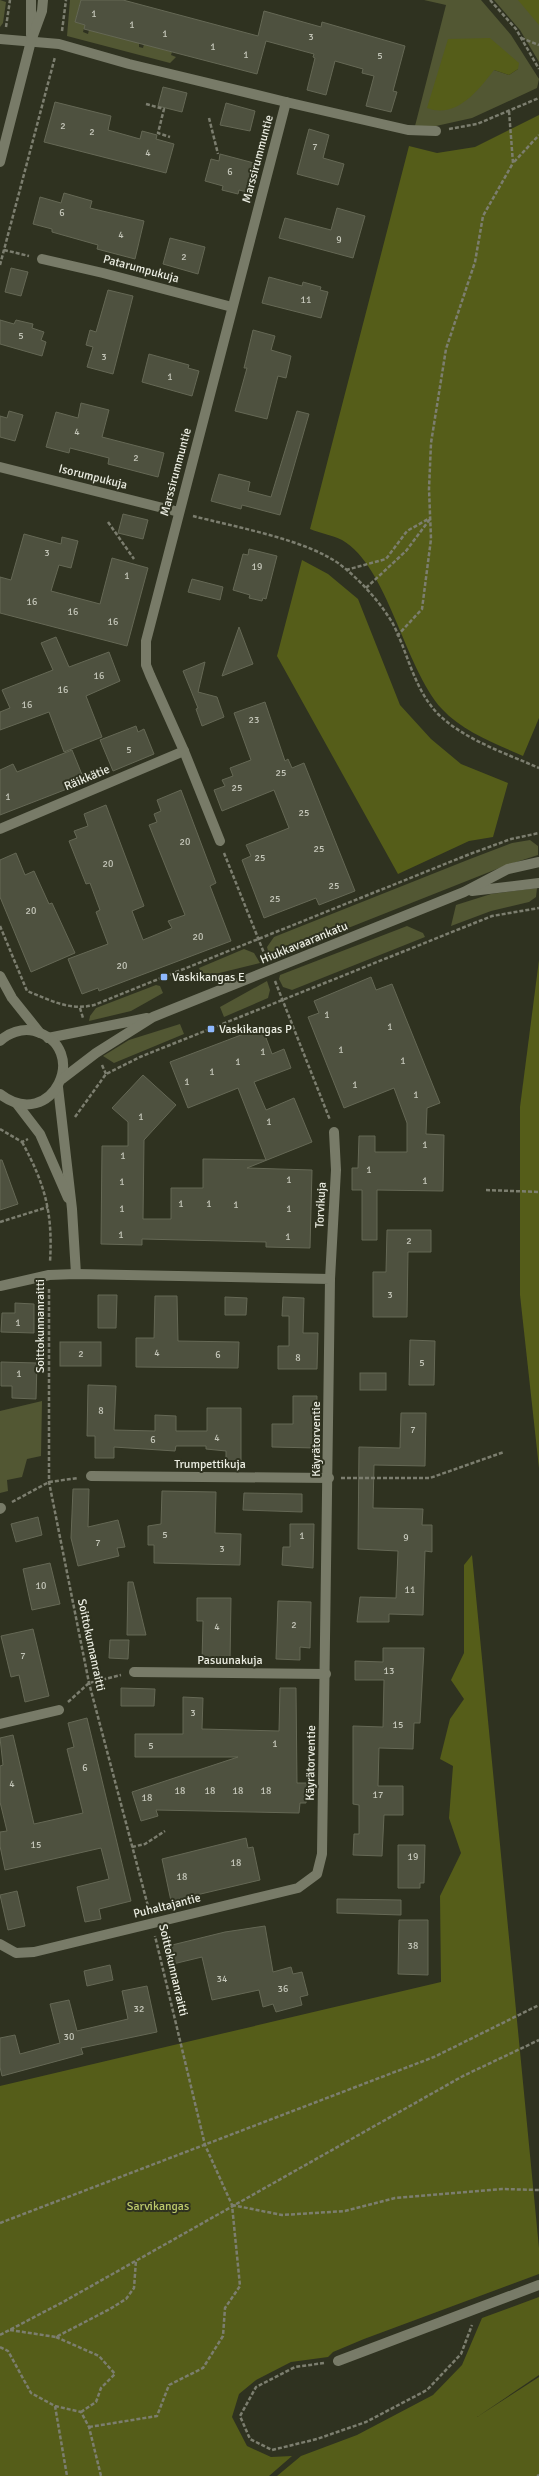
<svg xmlns="http://www.w3.org/2000/svg" width="539" height="2476" font-family="Signika,sans-serif">
	<rect width="100%" height="100%" fill="#2f3220"/>
	<g fill="#525733" fill-rule="evenodd">
		<polygon points="0,0 6,2 3,23 0,27"/>
		<polygon points="70,0 81,0 75,22 85,25 83,32 88,34 89,30 139,43 139,47 143,48 144,44 172,52 171,55 176,57 170,63 67,36"/>
		<path d="M 424,0 L 481,0 L 511,35 L 539,79 L 537,88 L 472,118 L 436,126 L 415,126 L 446,5 ZM 518,69 L 509,75 L 494,70 Z"/>
		<polygon points="494,0 539,0 539,62 520,30"/>
		<polygon points="530,840 538,846 538,855 507,865 270,959 267,947 274,937 470,859 512,843"/>
		<polygon points="537,888 536,897 529,902 491,911 451,926 456,905 491,894"/>
		<polygon points="407,926 423,933 425,937 292,990 283,987 279,979 280,975"/>
		<polygon points="244,949 254,953 260,963 203,977 199,968"/>
		<polygon points="267,981 270,990 268,998 224,1017 220,1007"/>
		<polygon points="156,985 160,986 163,993 131,1011 89,1021 90,1016 96,1008"/>
		<polygon points="180,1024 184,1034 114,1063 103,1056 129,1040"/>
		<polygon points="42,1401 41,1456 27,1459 22,1477 7,1480 8,1491 0,1493 0,1411"/>
	</g>
	<g fill="#555d19">
		<polygon points="518,0 539,0 539,25"/>
		<path d="M 490,38 L 519,63 L 518,69 L 509,75 L 494,70 C 478,91 456,119 427,108 L 448,39 Z"/>
		<path d="M 539,115 L 539,718 L 523,756 C 496,744 462,731 442,709 C 404,667 388,566 342,540 C 332,535 320,533 310,529 L 409,146 L 437,153 L 475,147 Z"/>
		<polygon points="302,560 328,574 358,599 400,705 431,739 461,764 508,783 493,837 469,841 398,874 277,656"/>
		<polygon points="539,960 539,1468 520,1295 520,1107"/>
		<polygon points="472,1555 539,2248 539,2274 364,2339 333,2352 328,2357 291,2362 256,2380 239,2394 232,2417 247,2446 271,2457 292,2456 269,2476 0,2476 0,2086 441,1982 440,1896 461,1853 449,1818 453,1766 440,1759 450,1719 464,1699 451,1680 464,1653 464,1565"/>
		<polygon points="539,2297 539,2375 477,2417 539,2377 539,2476 277,2476 301,2456 357,2435 433,2395 462,2365 482,2318"/>
	</g>
	<g fill="#4e513f" stroke="#656855">
		<polygon points="81,0 123,0 258,36 264,11 321,27 322,22 405,46 393,91 397,92 391,112 366,106 374,76 362,73 363,69 335,61 326,95 307,90 315,58 313,57 314,54 266,41 257,74 84,29 85,25 75,22"/>
		<polygon points="163,87 187,93 182,112 158,106"/>
		<polygon points="55,102 111,116 108,130 140,139 142,131 157,135 156,139 174,144 166,173 44,142"/>
		<polygon points="226,103 255,111 250,131 220,125"/>
		<polygon points="309,129 329,135 323,158 344,164 338,185 297,174"/>
		<polygon points="220,154 254,163 247,192 239,190 238,194 222,190 223,186 205,181 211,159 219,161"/>
		<polygon points="64,193 92,201 90,208 144,221 135,259 97,249 98,245 52,232 52,229 33,224 40,197 61,203"/>
		<polygon points="337,208 365,216 353,258 279,238 285,218 331,230"/>
		<polygon points="170,238 205,247 198,274 163,264"/>
		<polygon points="11,268 28,272 21,296 5,292"/>
		<polygon points="269,277 302,286 303,282 321,287 320,290 328,292 321,318 262,303"/>
		<polygon points="108,290 133,296 113,374 87,367 93,347 86,345 90,330 96,332"/>
		<polygon points="0,320 14,324 16,320 33,324 32,328 44,332 41,340 46,342 42,356 0,344"/>
		<polygon points="253,330 275,336 271,350 291,356 286,378 278,376 267,419 235,411 247,368 244,368"/>
		<polygon points="149,354 189,365 188,368 199,371 192,396 142,382"/>
		<polygon points="81,403 109,410 102,437 164,453 158,477 108,464 109,458 70,448 69,453 46,447 56,412 78,418"/>
		<polygon points="9,411 23,415 15,441 0,437 0,416 7,418"/>
		<polygon points="297,411 309,414 280,515 242,505 241,509 211,501 219,474 250,482 248,491 271,497"/>
		<polygon points="123,514 148,520 143,539 118,533"/>
		<polygon points="24,534 61,544 62,537 78,541 71,568 59,565 51,591 100,604 112,558 148,568 127,646 0,613 0,577 11,580"/>
		<polygon points="249,549 277,556 266,599 263,598 262,601 249,598 250,595 233,590 243,554 248,555"/>
		<polygon points="192,579 223,587 220,600 188,592"/>
		<polygon points="239,627 253,664 222,676"/>
		<polygon points="56,637 69,667 109,652 120,681 86,696 102,737 64,752 49,712 0,730 0,712 10,708 2,690 53,670 41,643"/>
		<polygon points="205,662 198,692 217,697 224,717 202,726 196,709 198,708 183,671"/>
		<polygon points="265,702 285,761 288,759 292,768 304,763 355,891 319,905 316,898 264,918 242,860 251,856 246,845 289,828 274,790 222,811 214,790 225,786 222,780 233,776 230,768 251,760 234,713"/>
		<polygon points="136,726 138,732 144,729 154,754 113,771 100,740"/>
		<polygon points="72,750 85,782 0,815 0,770 13,764 17,772"/>
		<polygon points="181,790 216,883 210,886 231,941 99,991 98,988 82,994 68,959 108,944 96,912 100,910 90,883 86,884 69,841 77,838 74,831 88,826 84,814 106,805 144,906 132,911 143,940 172,928 168,921 185,915 149,825 157,822 154,814 161,811 157,800"/>
		<polygon points="16,853 25,875 34,871 49,904 52,903 75,953 31,972 0,897 0,860"/>
		<polygon points="371,977 376,990 392,984 440,1103 427,1108 426,1134 444,1135 443,1191 377,1190 377,1240 362,1240 362,1190 352,1190 352,1168 358,1168 359,1136 375,1136 375,1152 407,1152 407,1123 394,1088 344,1108 308,1017 319,1013 314,1001"/>
		<polygon points="262,1027 272,1054 284,1049 291,1068 254,1082 266,1110 294,1098 312,1142 247,1168 312,1170 310,1248 266,1247 266,1242 142,1239 142,1245 101,1244 102,1146 128,1146 128,1122 112,1108 143,1075 176,1105 144,1140 143,1219 171,1219 171,1188 203,1188 203,1159 266,1160 238,1088 188,1108 170,1062"/>
		<polygon points="0,1160 2,1160 18,1204 0,1210"/>
		<polygon points="387,1230 431,1230 431,1252 408,1252 407,1317 373,1317 373,1272 386,1272"/>
		<polygon points="98,1295 117,1295 116,1328 98,1328"/>
		<polygon points="155,1296 177,1296 178,1341 239,1342 238,1368 136,1367 136,1338 154,1338"/>
		<polygon points="225,1297 247,1298 246,1315 225,1315"/>
		<polygon points="283,1297 304,1298 303,1333 318,1333 317,1369 278,1369 278,1346 289,1346 289,1316 282,1316"/>
		<polygon points="15,1303 34,1304 34,1333 1,1332 2,1313 15,1313"/>
		<polygon points="410,1340 435,1341 434,1385 409,1385"/>
		<rect x="60" y="1342" width="41" height="24"/>
		<polygon points="1,1362 37,1363 36,1399 12,1398 12,1386 1,1386"/>
		<rect x="360" y="1373" width="26" height="17"/>
		<polygon points="88,1385 116,1386 114,1430 155,1431 155,1415 176,1416 176,1431 207,1431 207,1408 241,1408 241,1461 226,1461 226,1451 206,1449 206,1446 176,1446 175,1451 114,1447 114,1458 95,1458 95,1436 87,1436"/>
		<polygon points="293,1396 317,1396 316,1448 272,1447 272,1424 293,1424"/>
		<polygon points="401,1413 426,1413 425,1466 374,1465 373,1508 423,1509 422,1525 432,1525 432,1552 425,1551 423,1615 389,1614 389,1622 357,1622 360,1597 396,1598 398,1551 358,1549 359,1447 400,1448"/>
		<polygon points="73,1489 89,1489 88,1527 118,1520 125,1547 117,1548 119,1556 78,1566 71,1538"/>
		<polygon points="162,1491 216,1492 215,1533 241,1534 240,1565 154,1563 154,1545 148,1545 148,1526 161,1524"/>
		<polygon points="244,1493 302,1494 302,1512 243,1510"/>
		<polygon points="38,1517 42,1535 16,1542 11,1524"/>
		<polygon points="290,1524 314,1524 313,1568 282,1565 283,1547 290,1547"/>
		<polygon points="50,1563 60,1604 32,1610 23,1569"/>
		<polygon points="128,1582 133,1582 146,1635 127,1635"/>
		<polygon points="197,1598 231,1598 230,1661 202,1661 203,1621 197,1621"/>
		<polygon points="278,1601 311,1602 310,1648 300,1647 300,1660 276,1659"/>
		<polygon points="33,1629 49,1696 25,1702 19,1675 11,1677 1,1636"/>
		<polygon points="110,1640 129,1640 128,1659 109,1658"/>
		<polygon points="383,1648 424,1648 420,1723 414,1723 413,1749 379,1748 378,1786 403,1786 403,1815 384,1815 382,1856 353,1855 354,1834 359,1834 359,1805 353,1804 353,1726 383,1727 384,1680 355,1680 355,1661 383,1662"/>
		<polygon points="121,1688 155,1689 154,1706 121,1706"/>
		<polygon points="280,1688 296,1688 297,1783 307,1783 306,1803 300,1803 299,1813 156,1810 158,1816 141,1821 132,1792 238,1757 135,1757 135,1734 183,1734 183,1697 203,1698 202,1729 279,1731"/>
		<polygon points="87,1718 131,1901 99,1909 101,1919 85,1922 77,1887 109,1879 101,1848 5,1870 0,1846 0,1832 7,1831 0,1802 0,1766 3,1765 0,1738 13,1735 34,1824 83,1813 67,1749 74,1747 68,1723"/>
		<polygon points="246,1838 248,1848 253,1847 260,1880 171,1901 162,1859"/>
		<polygon points="398,1845 425,1845 424,1883 420,1883 420,1888 398,1888"/>
		<polygon points="17,1891 25,1926 8,1930 0,1895"/>
		<polygon points="337,1899 401,1900 401,1915 337,1913"/>
		<polygon points="399,1920 428,1920 428,1975 398,1974"/>
		<polygon points="265,1926 273,1972 291,1967 293,1974 302,1972 308,1995 300,1997 302,2005 276,2012 273,2004 263,2007 259,1990 212,2000 202,1957 173,1964 168,1946 225,1932"/>
		<polygon points="110,1965 113,1980 87,1986 84,1971"/>
		<polygon points="147,1986 157,2032 81,2048 83,2054 2,2076 0,2067 0,2038 15,2035 20,2054 60,2043 50,2004 69,2000 77,2031 128,2019 122,1991"/>
	</g>
	<g fill="none" stroke-linecap="round" stroke-linejoin="round">
		<g stroke="#7c7e6f" stroke-width="2.5" stroke-dasharray="4 2" stroke-linecap="butt">
			<polyline points="490,0 516,29 539,69"/>
			<polyline points="6,27 10,0"/>
			<polyline points="62,31 66,0"/>
			<polyline points="521,38 539,45"/>
			<polyline points="146,104 164,109 158,133 170,137"/>
			<polyline points="209,118 218,154"/>
			<polyline points="449,129 477,124 539,98"/>
			<polyline points="514,162 539,135"/>
			<polyline points="4,250 29,256"/>
			<polyline points="0,265 55,57"/>
			<path d="M 193,516 C 235,527 309,540 342,566 C 361,581 379,601 392,622 C 408,652 413,688 438,714 C 465,740 505,753 539,768"/>
			<polyline points="108,522 134,559"/>
			<polyline points="346,570 386,559 407,531 430,518"/>
			<polyline points="366,588 406,551 430,519"/>
			<polyline points="397,636 422,609 431,539 429,489 431,443 446,349 475,262 483,216 513,163 509,111"/>
			<polyline points="224,853 266,958"/>
			<path d="M 0,926 L 27,991 C 50,1000 69,1011 94,1005 L 470,854 L 511,839 L 539,833"/>
			<polyline points="275,981 330,1120"/>
			<polyline points="80,1008 83,1018"/>
			<polyline points="102,1065 106,1074"/>
			<polyline points="75,1117 106,1074 140,1057 492,916 539,908"/>
			<polyline points="0,1129 22,1142 28,1139"/>
			<path d="M 22,1142 C 45,1184 53,1213 50,1262"/>
			<polyline points="486,1190 539,1192"/>
			<polyline points="0,1222 48,1207"/>
			<polyline points="49,1289 49,1482 89,1683 149,1910"/>
			<polyline points="341,1478 430,1478 504,1452"/>
			<polyline points="12,1502 49,1482 78,1478"/>
			<polyline points="68,1702 89,1683 121,1675"/>
			<polyline points="132,1847 145,1844 165,1831"/>
			<polyline points="232,2205 282,2215 345,2211 395,2198 502,2189 539,2190"/>
			<polyline points="0,2223 434,2057 539,2005"/>
			<polyline points="10,2330 56,2337 110,2309 126,2299 134,2288 136,2260"/>
			<polyline points="0,2335 63,2302 463,2076 539,2040"/>
			<polyline points="56,2337 99,2356 115,2374 101,2388 96,2402 81,2412"/>
			<polyline points="0,2347 8,2351 31,2393 55,2406 67,2476"/>
			<polyline points="324,2363 295,2367 256,2387 240,2416 250,2439 272,2450 317,2439 366,2422 427,2390 461,2354 472,2325"/>
			<polyline points="55,2406 81,2412 89,2427 101,2476"/>
			<polyline points="89,2427 157,2416 169,2385 203,2368 223,2336 225,2308 240,2286 232,2205 205,2145 155,1936"/>
			<polyline points="537,2476 539,2475"/>
		</g>
		<g stroke="#787b68" stroke-width="10">
			<polyline points="0,39 59,44 129,64 286,102 408,130 436,131"/>
			<polyline points="42,259 103,273 232,307"/>
			<polyline points="0,467 179,512"/>
			<polyline points="0,829 184,751"/>
			<polyline points="220,841 184,751 150,675 146,665 146,641 286,102"/>
			<polyline points="58,1087 72,1209 76,1274"/>
			<polyline points="17,1104 40,1134 68,1198"/>
			<polyline points="330,1279 336,1170 334,1132"/>
			<polyline points="0,1286 49,1275 76,1274 330,1279 322,1854 317,1874 298,1888 34,1952 16,1953 0,1944"/>
			<polyline points="91,1476 329,1478"/>
			<polyline points="0,1509 1,1508"/>
			<polyline points="134,1672 326,1674"/>
			<polyline points="0,1724 59,1710"/>
			<polyline points="338,2361 539,2285"/>
		</g>
		<g stroke="#787b68" stroke-width="10">
			<polyline points="31,0 31,35"/>
			<polyline points="0,162 31,41 42,11 43,0"/>
			<polyline points="472,891 539,883"/>
			<polyline points="0,976 12,998 40,1033"/>
			<polyline points="48,1038 147,1018"/>
			<path d="M 0,1041 C 8,1033 22,1028 34,1031 C 93,1047 52,1134 0,1094"/>
			<polyline points="62,1079 96,1053 153,1017 464,892 508,869 539,862"/>
		</g>
	</g>
	<g fill="#8eb8fd" stroke="#2f3220" stroke-width="1.5">
		<rect x="160" y="973" width="8" height="8" rx="2"/>
		<rect x="207" y="1025" width="8" height="8" rx="2"/>
	</g>
	<g text-anchor="middle" dominant-baseline="central" stroke-width="4" stroke-linejoin="round" paint-order="stroke">
		<g font-size="10" fill="#c4c6b9">
			<text x="94" y="14">1</text>
			<text x="132" y="25">1</text>
			<text x="165" y="34">1</text>
			<text x="311" y="37">3</text>
			<text x="213" y="47">1</text>
			<text x="246" y="55">1</text>
			<text x="380" y="56">5</text>
			<text x="63" y="126">2</text>
			<text x="92" y="132">2</text>
			<text x="315" y="147">7</text>
			<text x="148" y="153">4</text>
			<text x="230" y="172">6</text>
			<text x="62" y="213">6</text>
			<text x="121" y="235">4</text>
			<text x="339" y="240">9</text>
			<text x="184" y="257">2</text>
			<text x="306" y="300">11</text>
			<text x="21" y="336">5</text>
			<text x="104" y="357">3</text>
			<text x="170" y="377">1</text>
			<text x="77" y="432">4</text>
			<text x="136" y="458">2</text>
			<text x="47" y="553">3</text>
			<text x="257" y="567">19</text>
			<text x="127" y="576">1</text>
			<text x="32" y="602">16</text>
			<text x="73" y="612">16</text>
			<text x="113" y="622">16</text>
			<text x="99" y="676">16</text>
			<text x="63" y="690">16</text>
			<text x="27" y="705">16</text>
			<text x="254" y="720">23</text>
			<text x="129" y="750">5</text>
			<text x="281" y="773">25</text>
			<text x="237" y="788">25</text>
			<text x="8" y="797">1</text>
			<text x="304" y="813">25</text>
			<text x="185" y="842">20</text>
			<text x="319" y="849">25</text>
			<text x="260" y="858">25</text>
			<text x="108" y="864">20</text>
			<text x="334" y="886">25</text>
			<text x="275" y="899">25</text>
			<text x="31" y="911">20</text>
			<text x="198" y="937">20</text>
			<text x="122" y="966">20</text>
			<text x="327" y="1015">1</text>
			<text x="390" y="1027">1</text>
			<text x="341" y="1050">1</text>
			<text x="263" y="1052">1</text>
			<text x="403" y="1061">1</text>
			<text x="238" y="1062">1</text>
			<text x="212" y="1072">1</text>
			<text x="187" y="1082">1</text>
			<text x="355" y="1085">1</text>
			<text x="416" y="1095">1</text>
			<text x="141" y="1117">1</text>
			<text x="269" y="1122">1</text>
			<text x="425" y="1145">1</text>
			<text x="123" y="1156">1</text>
			<text x="369" y="1170">1</text>
			<text x="289" y="1180">1</text>
			<text x="425" y="1181">1</text>
			<text x="122" y="1182">1</text>
			<text x="181" y="1204">1</text>
			<text x="209" y="1204">1</text>
			<text x="236" y="1205">1</text>
			<text x="122" y="1209">1</text>
			<text x="289" y="1209">1</text>
			<text x="121" y="1235">1</text>
			<text x="288" y="1237">1</text>
			<text x="409" y="1241">2</text>
			<text x="390" y="1295">3</text>
			<text x="18" y="1323">1</text>
			<text x="157" y="1353">4</text>
			<text x="81" y="1354">2</text>
			<text x="218" y="1355">6</text>
			<text x="298" y="1358">8</text>
			<text x="422" y="1363">5</text>
			<text x="19" y="1374">1</text>
			<text x="101" y="1411">8</text>
			<text x="413" y="1430">7</text>
			<text x="217" y="1438">4</text>
			<text x="153" y="1440">6</text>
			<text x="165" y="1535">5</text>
			<text x="302" y="1536">1</text>
			<text x="406" y="1538">9</text>
			<text x="98" y="1543">7</text>
			<text x="222" y="1549">3</text>
			<text x="41" y="1586">10</text>
			<text x="410" y="1590">11</text>
			<text x="294" y="1625">2</text>
			<text x="217" y="1627">4</text>
			<text x="23" y="1656">7</text>
			<text x="389" y="1671">13</text>
			<text x="193" y="1713">3</text>
			<text x="398" y="1725">15</text>
			<text x="275" y="1744">1</text>
			<text x="151" y="1746">5</text>
			<text x="85" y="1768">6</text>
			<text x="12" y="1784">4</text>
			<text x="180" y="1791">18</text>
			<text x="210" y="1791">18</text>
			<text x="238" y="1791">18</text>
			<text x="266" y="1791">18</text>
			<text x="378" y="1795">17</text>
			<text x="147" y="1798">18</text>
			<text x="36" y="1845">15</text>
			<text x="413" y="1857">19</text>
			<text x="236" y="1863">18</text>
			<text x="182" y="1877">18</text>
			<text x="413" y="1946">38</text>
			<text x="222" y="1979">34</text>
			<text x="283" y="1989">36</text>
			<text x="139" y="2009">32</text>
			<text x="69" y="2037">30</text>
		</g>
		<g font-size="12" fill="#ebede2" stroke="#2f3220">
			<text transform="translate(258 159) rotate(-75)">Marssirummuntie</text>
			<text transform="translate(141 269) rotate(15)">Patarumpukuja</text>
			<text transform="translate(176 472) rotate(-75)">Marssirummuntie</text>
			<text transform="translate(93 477) rotate(14)">Isorumpukuja</text>
			<text transform="translate(87 778) rotate(-23)">Räikkätie</text>
			<text transform="translate(304 943) rotate(-22)">Hiukkavaarankatu</text>
			<text transform="translate(321 1205) rotate(-87)">Torvikuja</text>
			<text transform="translate(40 1326) rotate(-90)">Soittokunnanraitti</text>
			<text transform="translate(316 1439) rotate(-90)">Käyrätorventie</text>
			<text x="210" y="1464">Trumpettikuja</text>
			<text transform="translate(91 1645) rotate(78)">Soittokunnanraitti</text>
			<text x="230" y="1660">Pasuunakuja</text>
			<text transform="translate(311 1763) rotate(-89)">Käyrätorventie</text>
			<text transform="translate(167 1906) rotate(-14)">Puhaltajantie</text>
			<text transform="translate(173 1970) rotate(77)">Soittokunnanraitti</text>
		</g>
		<g font-size="12" fill="#ebede2" stroke="#2f3220" text-anchor="start">
			<text x="172" y="977">Vaskikangas E</text>
			<text x="219" y="1029">Vaskikangas P</text>
		</g>
		<g font-size="12" fill="#bdca6c" stroke="#2f3220">
			<text x="158" y="2206">Sarvikangas</text>
		</g>
	</g>
</svg>
